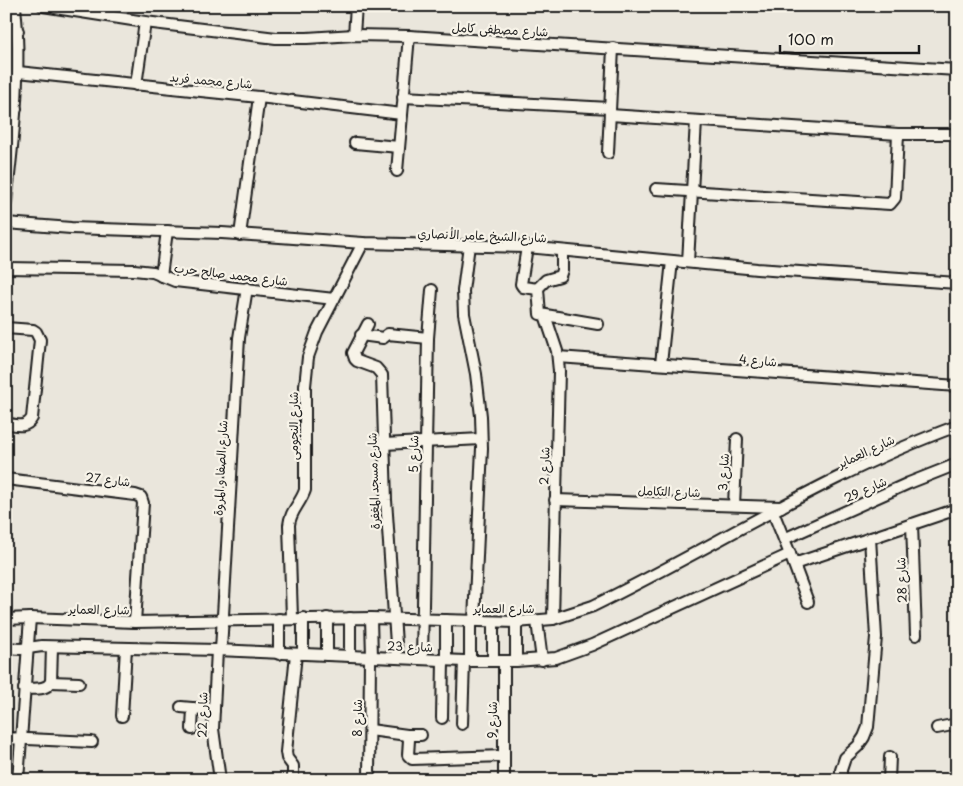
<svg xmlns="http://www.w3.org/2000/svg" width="963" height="786" font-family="'Playpen Sans','Playpen Sans Arabic',sans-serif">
	<rect width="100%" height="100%" fill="#eae6dc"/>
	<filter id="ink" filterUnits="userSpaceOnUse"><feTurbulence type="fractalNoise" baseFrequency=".02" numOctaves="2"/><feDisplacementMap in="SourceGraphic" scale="10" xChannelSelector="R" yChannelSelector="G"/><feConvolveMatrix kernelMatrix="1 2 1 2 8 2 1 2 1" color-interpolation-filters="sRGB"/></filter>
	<g filter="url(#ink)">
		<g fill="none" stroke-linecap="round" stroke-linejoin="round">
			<g stroke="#1c1c1c" stroke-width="14">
				<g id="street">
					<polyline points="43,6 145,22 276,38 307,38 354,35 409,36 957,70"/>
					<polyline points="6,28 18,31"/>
					<polyline points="354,35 356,6"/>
					<polyline points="18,72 259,97 402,114"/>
					<polyline points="136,85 145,22"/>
					<polyline points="403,97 610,108"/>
					<polyline points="6,107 16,109"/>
					<polyline points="610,115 898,134 957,134"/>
					<polyline points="355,143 399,147"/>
					<polyline points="608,153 613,48"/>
					<polyline points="397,171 409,36"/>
					<polyline points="656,189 890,204 895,198 898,134"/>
					<path d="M 6,203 C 13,137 22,72 15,6"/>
					<polyline points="6,223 71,228 222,233 363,243 527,247 757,269 957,283"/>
					<polyline points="240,235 259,97"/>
					<polyline points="469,245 463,291 464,314 476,374 481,416 482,448 474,621"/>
					<polyline points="527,247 521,284 523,287 538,289 540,314 598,324"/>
					<polyline points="688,262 696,121"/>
					<polyline points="6,268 134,270 153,272 175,281 334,299"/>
					<polyline points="161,276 167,231"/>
					<polyline points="537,289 546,280 560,276 562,270 562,251"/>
					<polyline points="545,315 557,351 559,371 553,619"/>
					<polyline points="368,324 353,353 355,359 357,361 376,368 382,375 386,500 397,658"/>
					<path d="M 6,328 L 33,330 L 36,332 L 40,340 L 32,418 C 26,429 16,425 6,423"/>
					<polyline points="361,335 383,338 388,334 428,338"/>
					<polyline points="558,357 957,386"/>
					<polyline points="661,364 672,261"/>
					<polyline points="384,444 481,439"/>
					<polyline points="6,479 135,495 141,497 143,503 135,622"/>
					<polyline points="555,500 781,507"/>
					<polyline points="734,505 737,439"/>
					<polyline points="773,512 790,554 808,602"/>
					<polyline points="912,524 916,635"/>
					<polyline points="784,539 909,483 957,464"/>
					<polyline points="794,564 957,509"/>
					<path d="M 292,618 L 289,525 C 290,511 301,503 305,490 L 305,386 L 308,357 L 317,332 L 363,243"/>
					<polyline points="327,618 327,655"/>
					<polyline points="350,618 350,656"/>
					<polyline points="371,618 372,657"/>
					<path d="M 6,619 L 30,618 L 135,622 L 371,618 L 516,622 L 553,619 L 593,606 C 714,547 830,472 957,426"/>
					<polyline points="446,620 446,660"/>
					<polyline points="470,621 470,661"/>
					<polyline points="537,621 542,660"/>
					<polyline points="516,622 516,661"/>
					<polyline points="6,648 21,649 42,646 217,650 464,661 516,661 556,658 592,645 790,554"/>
					<polyline points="217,650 213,729 220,780"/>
					<polyline points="221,650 239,338 247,288"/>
					<polyline points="279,654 279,619"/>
					<polyline points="303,654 303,618"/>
					<polyline points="422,659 428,338 432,290"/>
					<polyline points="493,661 493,622"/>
					<polyline points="504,661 504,780"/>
					<polyline points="51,682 79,683"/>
					<path d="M 24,689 C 34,688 45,691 51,682 L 52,647"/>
					<polyline points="181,707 214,710"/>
					<polyline points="122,716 126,648"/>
					<polyline points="442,718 443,660"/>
					<polyline points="462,724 464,661"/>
					<polyline points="937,728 957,724"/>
					<polyline points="192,729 193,708"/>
					<polyline points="370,730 407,735 409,740 408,755 412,759 504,756"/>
					<polyline points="407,735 421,735"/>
					<polyline points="6,738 92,742"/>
					<polyline points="18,780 30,618"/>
					<polyline points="293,780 293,766 287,758 286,752 296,654"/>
					<polyline points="369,780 370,657"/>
					<polyline points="841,780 841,770 845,758 858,746 864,737 868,727 876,637 870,538"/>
					<polyline points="889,780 890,757"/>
				</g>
			</g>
			<use href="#street" stroke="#f7f3e8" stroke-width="10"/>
		</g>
	</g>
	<g text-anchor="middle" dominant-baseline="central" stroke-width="4.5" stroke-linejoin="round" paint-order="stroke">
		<g font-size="12" fill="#1c1c1c" stroke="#f7f3e8">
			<text transform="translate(500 29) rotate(3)">شارع مصطفى كامل</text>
			<text transform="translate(211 80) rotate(5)">شارع محمد فريد</text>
			<text transform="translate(482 235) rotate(2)">شارع الشيخ عامر الأنصاري</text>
			<text transform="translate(231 274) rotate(7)">شارع محمد صالح حرب</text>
			<text transform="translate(758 360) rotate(5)">شارع 4</text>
			<text transform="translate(293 426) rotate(-90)">شارع النجومى</text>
			<text transform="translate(866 451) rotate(-25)">شارع العماير</text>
			<text transform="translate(413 454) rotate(-89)">شارع 5</text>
			<text transform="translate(544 466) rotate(-88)">شارع 2</text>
			<text transform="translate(220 468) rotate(-87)">شارع الصفا و المروة</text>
			<text transform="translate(723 472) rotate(-87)">شارع 3</text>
			<text transform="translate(108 479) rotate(7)">شارع 27</text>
			<text transform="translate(373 481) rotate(-92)">شارع مسجد المغفرة</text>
			<text transform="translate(865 489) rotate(-24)">شارع 29</text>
			<text transform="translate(669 491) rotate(2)">شارع التكامل</text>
			<text transform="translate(901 580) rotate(-92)">شارع 28</text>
			<text x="504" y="608">شارع العماير</text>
			<text transform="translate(99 609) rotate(1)">شارع العماير</text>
			<text transform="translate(410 646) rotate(2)">شارع 23</text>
			<text transform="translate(202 715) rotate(-89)">شارع 22</text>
			<text transform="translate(357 718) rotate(-90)">شارع 8</text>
			<text transform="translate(492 720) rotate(-90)">شارع 9</text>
		</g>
	</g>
	<rect width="963" height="786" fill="none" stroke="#f7f3e8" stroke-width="25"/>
	<rect x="12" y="12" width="938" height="761" fill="none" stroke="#1c1c1c" stroke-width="2" filter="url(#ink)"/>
	<path d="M780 45v8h139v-8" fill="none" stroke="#1c1c1c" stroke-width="2.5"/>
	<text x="788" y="45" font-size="15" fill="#1c1c1c" stroke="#f7f3e8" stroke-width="4" paint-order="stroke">100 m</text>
</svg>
